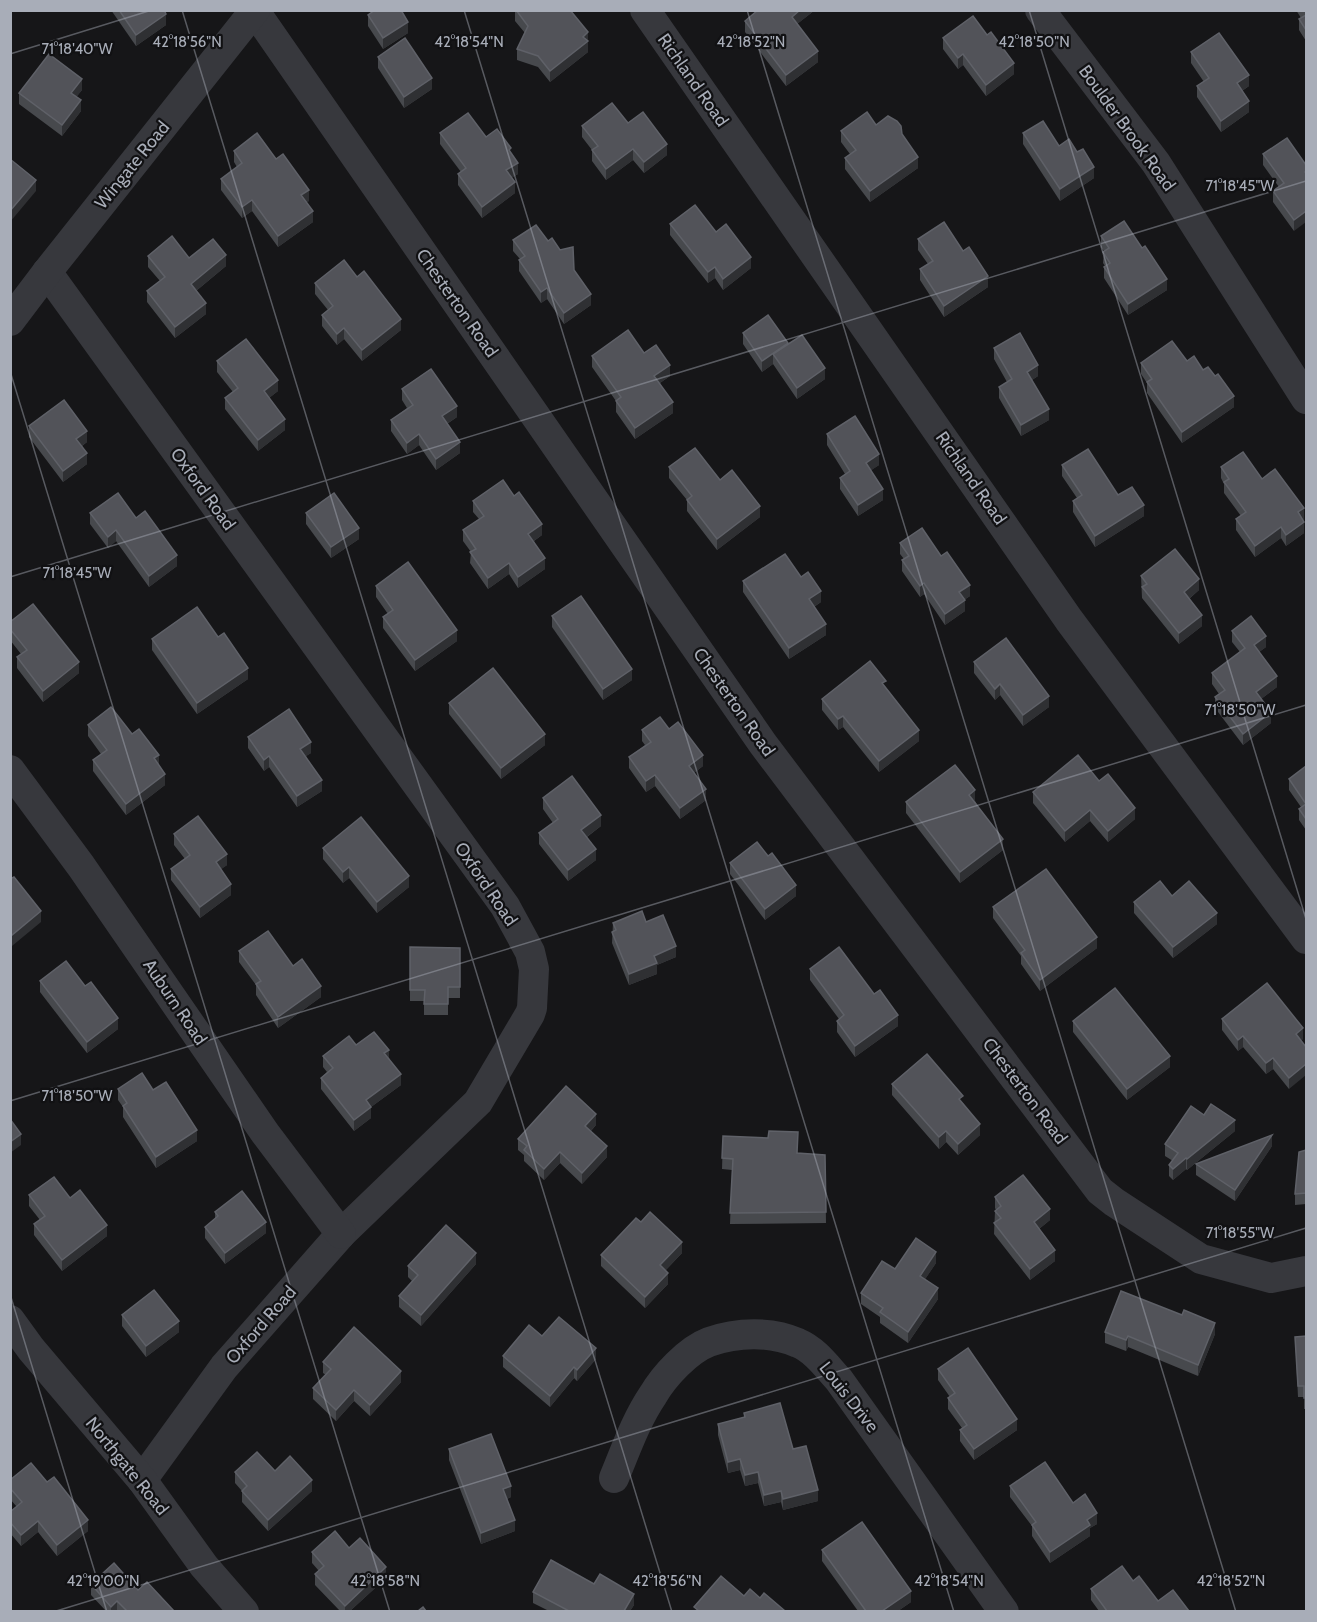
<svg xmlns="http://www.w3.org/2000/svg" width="1317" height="1622" font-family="Cabin,sans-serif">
	<rect width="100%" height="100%" fill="#161618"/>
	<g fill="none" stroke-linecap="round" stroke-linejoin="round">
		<g stroke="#37383d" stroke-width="30">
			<polyline points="254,10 763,744 1100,1191 1114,1202 1201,1259 1271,1278 1306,1271"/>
			<polyline points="645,10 1069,620 1306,939"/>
			<polyline points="1040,10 1156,163 1306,399"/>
			<polyline points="47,272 505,906 530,952 534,969 532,1008 530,1014 478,1102 341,1234 224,1367 142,1480"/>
			<polyline points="10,321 47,272 255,10"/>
			<polyline points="10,770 81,866 265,1133 341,1234"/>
			<polyline points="10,1320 31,1349 142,1480 204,1566 244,1612"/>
			<path d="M 614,1478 C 626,1449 636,1420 653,1395 C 664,1376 688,1350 709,1342 C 737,1332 771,1331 798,1343 C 815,1350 827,1367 839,1380 L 1004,1612"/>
		</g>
	</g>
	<g fill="#47494d">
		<polygon points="111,10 164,10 166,25 136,46"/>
		<polygon points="515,10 570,10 588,43 588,52 550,82 538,67 517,60 517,49 525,33 515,21"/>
		<polygon points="815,10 797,24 818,62 786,86 745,32 745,21"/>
		<polygon points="1296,10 1306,10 1306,41 1299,30 1299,19 1301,18"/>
		<polygon points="368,15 408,33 383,49 368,26"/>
		<polygon points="943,38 1014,74 986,96 963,65 958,69 943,49"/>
		<polygon points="1191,52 1249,86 1242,91 1249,112 1221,132 1197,97 1197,86 1204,82 1191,63"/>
		<polygon points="378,57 432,89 404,108 378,68"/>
		<polygon points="82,90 76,97 81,111 62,136 19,104 19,93"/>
		<polygon points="628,123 667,155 644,173 633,160 606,180 592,161 592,150 582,137 582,126"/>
		<polygon points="876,125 902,134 918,168 870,202 845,169 845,158 850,154 841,142 841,131"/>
		<polygon points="440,133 486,137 511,154 518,174 511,178 515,193 482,218 458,185 458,174 461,172 440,144"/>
		<polygon points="1023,133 1059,146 1094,178 1060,201 1023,144"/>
		<polygon points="234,151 276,159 309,201 306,202 313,222 278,247 252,211 242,218 221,190 221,179 237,167 234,162"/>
		<polygon points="1263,154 1306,165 1294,231 1273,202 1273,191 1279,187 1263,165"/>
		<polygon points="670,224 716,232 751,268 723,290 715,278 708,283 670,235"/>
		<polygon points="1101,236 1167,290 1128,315 1104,278 1104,267 1105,266 1103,263 1104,251 1101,247"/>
		<polygon points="918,239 963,251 988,287 944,317 920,280 920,269 928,264 918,250"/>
		<polygon points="513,240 548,241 574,270 591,305 564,324 547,299 541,303 519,271 519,260 520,259 513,251"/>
		<polygon points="148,256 189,258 226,266 196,291 206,314 175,338 147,302 147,291 160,281 148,267"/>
		<polygon points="315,283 401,330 362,361 344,339 337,345 322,326 322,315 328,310 315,294"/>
		<polygon points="743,333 788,344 825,379 797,399 773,364 762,372 743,344"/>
		<polygon points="994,348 1038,376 1032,380 1049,420 1021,436 999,398 999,387 1007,382 994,359"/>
		<polygon points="644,353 670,376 660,383 673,413 635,439 616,412 616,401 592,367 592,356"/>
		<polygon points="217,361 278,391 269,398 285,430 258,451 225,409 225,398 233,392 217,372"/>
		<polygon points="1187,361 1203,370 1234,407 1182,443 1147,393 1147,383 1141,374 1141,363"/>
		<polygon points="402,389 457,417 447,424 460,453 436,470 419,445 407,454 391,431 391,420 407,408 402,400"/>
		<polygon points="29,426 87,442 82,446 87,464 63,482 29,437"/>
		<polygon points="827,434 879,465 871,470 883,500 858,516 840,489 840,478 845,474 827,445"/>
		<polygon points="1062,465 1118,495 1144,516 1095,547 1073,512 1073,501 1077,498 1062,476"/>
		<polygon points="669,467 720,480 760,517 717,550 687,511 687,500 669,478"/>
		<polygon points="1221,467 1262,479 1304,519 1303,520 1304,533 1286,546 1281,538 1255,557 1236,530 1236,519 1241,516 1224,493 1224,484 1221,478"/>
		<polygon points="473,501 542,535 534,541 545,569 518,588 509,574 488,589 470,563 471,552 463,541 463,530 479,519 473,512"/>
		<polygon points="90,513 177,566 149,587 116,541 108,548 90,524"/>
		<polygon points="306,513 359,539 331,558 306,524"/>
		<polygon points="900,543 941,556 970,596 964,600 965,611 945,625 924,594 920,597 902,571 902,560 904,559 900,554"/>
		<polygon points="1141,576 1199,590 1189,599 1202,626 1179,644 1142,598"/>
		<polygon points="801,577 821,602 814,607 826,635 789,659 743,592 743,581"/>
		<polygon points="376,586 457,641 415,671 383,628 383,617 388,614 376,597"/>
		<polygon points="552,616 632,680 603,700 552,627"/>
		<polygon points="10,622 79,673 43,702 17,668 17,657 21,654 10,640"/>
		<polygon points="1232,631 1266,647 1259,652 1277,687 1261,699 1271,723 1243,745 1215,708 1215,697 1219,694 1212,684 1212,673 1240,652 1232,642"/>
		<polygon points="218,637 248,679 197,714 152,650 152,639"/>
		<polygon points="974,662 1049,707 1023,726 1000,695 995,700 974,673"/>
		<polygon points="886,688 919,741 879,772 843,727 838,730 822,710 822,699"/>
		<polygon points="449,703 545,745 501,779 449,714"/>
		<polygon points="88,725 132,734 159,765 165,785 126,815 93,771 93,760 101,754 88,736"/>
		<polygon points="669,729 703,766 694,773 706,800 680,819 655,786 646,792 629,768 629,757 645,745 642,741 642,730"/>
		<polygon points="248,737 311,753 306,756 322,791 297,807 269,767 264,771 248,748"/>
		<polygon points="1306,766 1306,830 1299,820 1299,809 1301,807 1289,790 1289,779"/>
		<polygon points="1099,781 1135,819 1108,842 1090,821 1065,842 1033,803 1033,792"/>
		<polygon points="543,798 601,826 587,837 596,860 568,881 539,844 539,833 553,823 543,809"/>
		<polygon points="975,801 1003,850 960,883 906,813 906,802"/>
		<polygon points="174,834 227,865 221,869 231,895 200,918 171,880 171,869 185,859 174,845"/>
		<polygon points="323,848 409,887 377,913 349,878 343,883 323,859"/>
		<polygon points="768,856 796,896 765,920 730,874 730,863"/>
		<polygon points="1172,896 1217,924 1173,958 1134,913 1134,902"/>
		<polygon points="993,907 1097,948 1040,991 1021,964 1021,956 993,918"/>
		<polygon points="646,922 676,957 657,965 657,974 629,985 612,943 613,923"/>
		<polygon points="410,947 460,948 460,998 448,998 448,1015 424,1015 424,1001 410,1001"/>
		<polygon points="239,951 293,966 321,997 278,1028 256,995 256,985 239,962"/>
		<polygon points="810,969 898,1026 855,1057 837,1032 837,1021 839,1019 810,980"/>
		<polygon points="40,981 118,1029 87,1053 40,992"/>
		<polygon points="1222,1019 1303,1039 1301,1040 1289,1089 1273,1069 1266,1074 1243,1047 1238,1051 1222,1030"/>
		<polygon points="1073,1021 1170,1067 1127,1100 1073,1032"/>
		<polygon points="356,1045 389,1058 401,1085 371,1107 371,1118 354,1131 321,1089 321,1078 327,1072 323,1067 323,1056"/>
		<polygon points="892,1084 963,1103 980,1135 958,1155 946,1142 939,1149 892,1095"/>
		<polygon points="118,1089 153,1090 197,1141 156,1168 123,1117 123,1107 118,1100"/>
		<polygon points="596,1125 591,1131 607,1157 582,1184 560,1163 544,1180 524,1161 524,1155 518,1150 518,1139"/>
		<polygon points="1235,1131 1187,1170 1186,1169 1173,1180 1169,1176 1169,1165 1173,1161 1165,1156 1165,1144"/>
		<polygon points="723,1136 797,1153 825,1155 826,1223 730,1224 732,1170 722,1169"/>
		<polygon points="1272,1146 1235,1201 1196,1175 1196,1164"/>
		<polygon points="1306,1150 1306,1204 1295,1205 1295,1194"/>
		<polygon points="29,1195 70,1198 107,1236 62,1271 34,1235 34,1224 40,1220 29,1206"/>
		<polygon points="995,1197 1050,1220 1039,1229 1055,1261 1030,1280 994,1234 995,1211 996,1210 995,1208"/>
		<polygon points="215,1212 266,1233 225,1264 205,1238 205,1227 215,1219"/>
		<polygon points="641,1222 682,1253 665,1271 668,1284 645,1308 601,1266 601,1255"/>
		<polygon points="936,1263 925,1279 938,1299 908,1343 880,1323 880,1317 861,1304 861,1293 895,1269"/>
		<polygon points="476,1264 421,1326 399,1307 399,1296 412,1281 408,1277 408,1266"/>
		<polygon points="122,1315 179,1332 146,1357 122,1326"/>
		<polygon points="1105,1332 1215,1334 1198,1376 1128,1347 1126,1351 1105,1343"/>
		<polygon points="542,1336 596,1359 577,1381 574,1378 550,1407 503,1367 503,1356"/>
		<polygon points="1306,1336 1306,1409 1304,1409 1304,1397 1298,1397 1295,1337"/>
		<polygon points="323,1362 401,1382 370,1416 354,1401 336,1421 313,1399 313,1388 326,1375 323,1373"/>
		<polygon points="938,1369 1017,1430 974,1460 960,1441 960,1430 962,1428 948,1409 948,1398 950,1397 938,1380"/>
		<polygon points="744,1413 793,1449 818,1501 783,1510 781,1502 764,1506 758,1483 745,1486 740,1470 728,1473 718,1435 718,1424 744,1417"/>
		<polygon points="449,1449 511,1497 507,1499 515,1531 481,1544 449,1460"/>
		<polygon points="275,1471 312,1491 268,1531 242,1502 242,1491 235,1483 235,1472"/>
		<polygon points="10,1480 88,1531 57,1556 38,1532 21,1546 10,1533 10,1512 17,1507 10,1499"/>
		<polygon points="1010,1486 1073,1503 1097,1524 1090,1528 1090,1536 1050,1563 1032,1536 1032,1526 1010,1497"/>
		<polygon points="349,1548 386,1578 350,1611 340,1611 315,1585 315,1574 319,1571 312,1563 312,1552"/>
		<polygon points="822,1550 911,1602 898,1611 858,1611 822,1561"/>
		<polygon points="1133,1581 1158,1601 1189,1611 1099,1611 1091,1600 1091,1589"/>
		<polygon points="91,1584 138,1590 174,1611 106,1611 91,1595"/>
		<polygon points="594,1584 634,1605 630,1611 549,1611 533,1603 533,1592"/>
	</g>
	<g fill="#2f3033">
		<polygon points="800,10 815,10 792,28 792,17"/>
		<polygon points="166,14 166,25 136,46 136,35"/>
		<polygon points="408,22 408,33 383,49 383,38"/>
		<polygon points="588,32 588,52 550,82 550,71"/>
		<polygon points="818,51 818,62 786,86 786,75"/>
		<polygon points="963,54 963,65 958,69 958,58"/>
		<polygon points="1014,63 1014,74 986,96 986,85"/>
		<polygon points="1249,75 1249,86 1237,94 1237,83"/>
		<polygon points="432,78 432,89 404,108 404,97"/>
		<polygon points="82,79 82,90 71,104 71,93"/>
		<polygon points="81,100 81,111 62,136 62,125"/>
		<polygon points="1249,101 1249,112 1221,132 1221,121"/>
		<polygon points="667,144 667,155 644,173 644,162"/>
		<polygon points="633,149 633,160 606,180 606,169"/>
		<polygon points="918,157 918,168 870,202 870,191"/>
		<polygon points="518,163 518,174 506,181 506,170"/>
		<polygon points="1094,167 1094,178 1060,201 1060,189"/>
		<polygon points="36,180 36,191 10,222 10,211"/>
		<polygon points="515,182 515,193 482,218 482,207"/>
		<polygon points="309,190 309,201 301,206 301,195"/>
		<polygon points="252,200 252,211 242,218 242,207"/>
		<polygon points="313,211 313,222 278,247 278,236"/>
		<polygon points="1306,211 1306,222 1294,231 1294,220"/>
		<polygon points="226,255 226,266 191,295 191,284"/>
		<polygon points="751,257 751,268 723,290 723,279"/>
		<polygon points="715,267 715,278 708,283 708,272"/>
		<polygon points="988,276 988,287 944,317 944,306"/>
		<polygon points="1167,279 1167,290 1128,315 1128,304"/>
		<polygon points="547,288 547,299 541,303 541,292"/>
		<polygon points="591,294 591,305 564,324 564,313"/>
		<polygon points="206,303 206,314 175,338 175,327"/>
		<polygon points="401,319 401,330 362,361 362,350"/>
		<polygon points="344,328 344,339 337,345 337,334"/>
		<polygon points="788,343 788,354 773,354 773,364 762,372 762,361"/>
		<polygon points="670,365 670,376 654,387 654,376"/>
		<polygon points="1038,365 1038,376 1027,383 1027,372"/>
		<polygon points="825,368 825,379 797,399 797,388"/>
		<polygon points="278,380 278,391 264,402 264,391"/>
		<polygon points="1234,396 1234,407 1182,443 1182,432"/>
		<polygon points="673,402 673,413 635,439 635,428"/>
		<polygon points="457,406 457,417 442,427 442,416"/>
		<polygon points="1049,409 1049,420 1021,436 1021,425"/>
		<polygon points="285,419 285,430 258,451 258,440"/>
		<polygon points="87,431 87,442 76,450 76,439"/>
		<polygon points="419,434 419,445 407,454 407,443"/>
		<polygon points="460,442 460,453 436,470 436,459"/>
		<polygon points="87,453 87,464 63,482 63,471"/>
		<polygon points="879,454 879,465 866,474 866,463"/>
		<polygon points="883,489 883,500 858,516 858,505"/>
		<polygon points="1144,505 1144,516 1095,547 1095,536"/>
		<polygon points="760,506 760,517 717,550 717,539"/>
		<polygon points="1304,508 1304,519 1298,523 1298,512"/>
		<polygon points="1304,522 1304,533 1286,546 1286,535"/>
		<polygon points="542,524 542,535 528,545 528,534"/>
		<polygon points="1281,527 1281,538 1255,557 1255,546"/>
		<polygon points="359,528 359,539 331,558 331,547"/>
		<polygon points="116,530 116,541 108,548 108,537"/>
		<polygon points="177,555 177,566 149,587 149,576"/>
		<polygon points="545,558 545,569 518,588 518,577"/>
		<polygon points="509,563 509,574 488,589 488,578"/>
		<polygon points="1199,579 1199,590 1184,603 1184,592"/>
		<polygon points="924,583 924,594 920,597 920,586"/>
		<polygon points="970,585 970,596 959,603 959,592"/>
		<polygon points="821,591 821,602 809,610 809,599"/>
		<polygon points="965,600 965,611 945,625 945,614"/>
		<polygon points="1202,615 1202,626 1179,644 1179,633"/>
		<polygon points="826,624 826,635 789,659 789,648"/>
		<polygon points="457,630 457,641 415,671 415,660"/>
		<polygon points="1266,636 1266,647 1254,656 1254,645"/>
		<polygon points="79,662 79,673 43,702 43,691"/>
		<polygon points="248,668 248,679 197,714 197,703"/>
		<polygon points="632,669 632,680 603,700 603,689"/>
		<polygon points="1277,676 1277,687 1256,703 1256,692"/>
		<polygon points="1000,684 1000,695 995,700 995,689"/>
		<polygon points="1049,696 1049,707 1023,726 1023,715"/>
		<polygon points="1271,712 1271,723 1243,745 1243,734"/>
		<polygon points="843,716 843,727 838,730 838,719"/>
		<polygon points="919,730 919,741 879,772 879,761"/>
		<polygon points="545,734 545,745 501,779 501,768"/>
		<polygon points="311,742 311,753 300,760 300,749"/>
		<polygon points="159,755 159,766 154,758"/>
		<polygon points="703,755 703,766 689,777 689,766"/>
		<polygon points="269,756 269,767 264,771 264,760"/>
		<polygon points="165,774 165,785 126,815 126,804"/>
		<polygon points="655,775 655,786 646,792 646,781"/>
		<polygon points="322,780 322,791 297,807 297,796"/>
		<polygon points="706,789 706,800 680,819 680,808"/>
		<polygon points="975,790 975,801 969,806 969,795"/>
		<polygon points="1135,808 1135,819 1108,842 1108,831"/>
		<polygon points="1090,810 1090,821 1065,842 1065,831"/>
		<polygon points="601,815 601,826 581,841 581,830"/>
		<polygon points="1003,839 1003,850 960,883 960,872"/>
		<polygon points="596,849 596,860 568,881 568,870"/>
		<polygon points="227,854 227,865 216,873 216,862"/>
		<polygon points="349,867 349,878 343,883 343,872"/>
		<polygon points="409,876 409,887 377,913 377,902"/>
		<polygon points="231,884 231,895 200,918 200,907"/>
		<polygon points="796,885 796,896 765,920 765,909"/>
		<polygon points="41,911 41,922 12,946 12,935"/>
		<polygon points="1217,913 1217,924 1173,958 1173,947"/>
		<polygon points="1097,937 1097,948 1040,991 1040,980"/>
		<polygon points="676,946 676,957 657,965 657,974 629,985 629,974 654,956"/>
		<polygon points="321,986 321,997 278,1028 278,1017"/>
		<polygon points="898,1015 898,1026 855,1057 855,1046"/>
		<polygon points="118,1018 118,1029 87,1053 87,1042"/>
		<polygon points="1303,1028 1303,1039 1296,1045 1296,1034"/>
		<polygon points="1243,1036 1243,1047 1238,1051 1238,1040"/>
		<polygon points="389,1050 389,1061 384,1053"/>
		<polygon points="1170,1056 1170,1067 1127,1100 1127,1089"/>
		<polygon points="1273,1058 1273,1069 1266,1074 1266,1063"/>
		<polygon points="1306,1064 1306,1075 1289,1089 1289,1078"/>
		<polygon points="401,1074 401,1085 371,1107 371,1118 354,1131 354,1120 366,1100"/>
		<polygon points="596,1114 596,1125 585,1137 585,1126"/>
		<polygon points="1235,1120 1235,1131 1187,1170 1187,1159"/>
		<polygon points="980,1124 980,1135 958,1155 958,1144"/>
		<polygon points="197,1130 197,1141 156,1168 156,1157"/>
		<polygon points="946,1131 946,1142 939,1149 939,1137"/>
		<polygon points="21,1134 21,1145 10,1153 10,1142"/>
		<polygon points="1272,1135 1272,1146 1235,1201 1235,1190"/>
		<polygon points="607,1146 607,1157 582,1184 582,1173"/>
		<polygon points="560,1152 560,1163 544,1180 544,1169"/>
		<polygon points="1186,1158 1186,1169 1173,1180 1173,1169"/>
		<polygon points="1050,1209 1050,1220 1034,1233 1034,1222"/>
		<polygon points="266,1222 266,1233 225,1264 225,1253"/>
		<polygon points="107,1225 107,1236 62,1271 62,1260"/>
		<polygon points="682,1242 682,1253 660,1276 660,1265"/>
		<polygon points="1055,1250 1055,1261 1030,1280 1030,1269"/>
		<polygon points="936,1252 936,1263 920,1287 920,1276"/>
		<polygon points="476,1253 476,1264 421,1326 421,1315"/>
		<polygon points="668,1273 668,1284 645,1308 645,1297"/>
		<polygon points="938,1288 938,1299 908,1343 908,1332"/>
		<polygon points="179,1321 179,1332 146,1357 146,1346"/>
		<polygon points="1215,1323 1215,1334 1198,1376 1198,1365"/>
		<polygon points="1128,1336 1128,1347 1126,1351 1126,1340"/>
		<polygon points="596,1348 596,1359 577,1381 577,1370"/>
		<polygon points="574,1367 574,1378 550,1407 550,1396"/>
		<polygon points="401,1371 401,1382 370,1416 370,1405"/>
		<polygon points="354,1390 354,1401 336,1421 336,1410"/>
		<polygon points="1017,1419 1017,1430 974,1460 974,1449"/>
		<polygon points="740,1459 740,1470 728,1473 728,1462"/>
		<polygon points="758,1472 758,1483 745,1486 745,1475"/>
		<polygon points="312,1480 312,1491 268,1531 268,1520"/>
		<polygon points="511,1486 511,1497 503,1500 503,1489"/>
		<polygon points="818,1490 818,1501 783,1510 783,1499"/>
		<polygon points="781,1491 781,1502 764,1506 764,1495"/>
		<polygon points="1097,1513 1097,1524 1090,1528 1090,1536 1050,1563 1050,1552 1087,1520"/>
		<polygon points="88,1520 88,1531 57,1556 57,1545"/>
		<polygon points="515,1520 515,1531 481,1544 481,1533"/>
		<polygon points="38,1521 38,1532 21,1546 21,1535"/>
		<polygon points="386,1567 386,1578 350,1611 345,1611 345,1606"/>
		<polygon points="911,1591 911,1602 898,1611 882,1611"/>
		<polygon points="634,1594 634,1605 630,1611 624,1611"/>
		<polygon points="117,1601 117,1611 111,1611 111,1607"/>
	</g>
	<g fill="#525359" stroke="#5f6168" stroke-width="1.5">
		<polygon points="119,10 164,10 166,14 136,35"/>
		<polygon points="375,10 401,10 408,22 383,38 368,15"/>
		<polygon points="516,10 570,10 588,32 583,37 588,41 550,71 538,56 517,49 528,26"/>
		<polygon points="758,10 800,10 792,17 818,51 786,75 745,21"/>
		<polygon points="1306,15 1306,30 1299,19"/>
		<polygon points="973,16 987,35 991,32 1014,63 986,85 963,54 958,58 943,38"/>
		<polygon points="1219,33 1249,75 1237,83 1249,101 1221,121 1197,86 1209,78 1191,52"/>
		<polygon points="405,38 432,78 404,97 378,57"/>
		<polygon points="49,54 82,79 71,93 81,100 62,125 19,93"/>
		<polygon points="612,103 628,123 643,112 667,144 644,162 633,149 606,169 592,150 598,146 582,126"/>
		<polygon points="867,112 876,125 888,116 897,121 901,126 902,134 918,157 870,191 845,158 856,150 841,131"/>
		<polygon points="468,113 486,137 497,129 511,148 509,150 518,163 506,170 515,182 482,207 458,174 466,168 440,133"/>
		<polygon points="1043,121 1059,146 1069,139 1077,152 1083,149 1094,167 1060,189 1023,133"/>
		<polygon points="257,133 276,159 283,154 309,190 301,195 313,211 278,236 252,200 242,207 221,179 242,163 234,151"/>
		<polygon points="1287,138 1306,165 1306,171 1305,172 1306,173 1306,211 1294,220 1273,191 1284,183 1263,154"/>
		<polygon points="10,159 36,180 10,211"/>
		<polygon points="695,205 716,232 726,224 751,257 723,279 715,267 708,272 670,224"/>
		<polygon points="1124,221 1142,248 1145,246 1167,279 1128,304 1104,267 1110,263 1103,252 1109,248 1101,236"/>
		<polygon points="944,222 963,251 969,247 988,276 944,306 920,269 933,261 918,239"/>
		<polygon points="536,225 548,241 552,238 560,250 573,247 574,270 591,294 564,313 547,288 541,292 519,260 525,256 513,240"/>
		<polygon points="172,236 189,258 213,239 226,255 191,284 206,303 175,327 147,291 165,277 148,256"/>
		<polygon points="344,260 357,277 364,271 401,319 362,350 344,328 337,334 322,315 333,306 315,283"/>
		<polygon points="768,315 788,343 762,361 743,333"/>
		<polygon points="628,330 644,353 656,345 670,365 654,376 673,402 635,428 616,401 621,397 592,356"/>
		<polygon points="1020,333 1038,365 1027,372 1049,409 1021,425 999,387 1012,379 994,348"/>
		<polygon points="802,335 825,368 797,388 773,354"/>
		<polygon points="246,339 278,380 264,391 285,419 258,440 225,398 238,388 217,361"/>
		<polygon points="1172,341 1187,361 1194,356 1203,370 1208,367 1215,376 1218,374 1234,396 1182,432 1147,382 1152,379 1141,363"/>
		<polygon points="431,369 457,406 442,416 460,442 436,459 419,434 407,443 391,420 413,405 402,389"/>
		<polygon points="64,400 87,431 76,439 87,453 63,471 29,426"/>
		<polygon points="855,416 879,454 866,463 883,489 858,505 840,478 850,471 827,434"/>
		<polygon points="695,448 720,480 732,470 760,506 717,539 687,500 692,496 669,467"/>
		<polygon points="1088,449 1118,495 1132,487 1144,505 1095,536 1073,501 1082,495 1062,465"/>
		<polygon points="1243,452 1262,479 1275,469 1304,508 1298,512 1304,522 1286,535 1281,527 1255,546 1236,519 1246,512 1224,482 1229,479 1221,467"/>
		<polygon points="503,480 514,496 519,492 542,524 528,534 545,558 518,577 509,563 488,578 470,552 476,549 463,530 484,516 473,501"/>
		<polygon points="118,493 136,518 145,511 177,555 149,576 116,530 108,537 90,513"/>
		<polygon points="334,493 359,528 331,547 306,513"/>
		<polygon points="922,528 941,556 947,552 970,585 959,592 965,600 945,614 924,583 920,586 902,560 909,556 900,543"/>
		<polygon points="1175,549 1199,579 1184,592 1202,615 1179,633 1142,587 1147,584 1141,576"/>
		<polygon points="785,554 801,577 808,572 821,591 809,599 826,624 789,648 743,581"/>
		<polygon points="408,562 457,630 415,660 383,617 393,610 376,586"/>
		<polygon points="581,596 632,669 603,689 552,616"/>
		<polygon points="33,604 79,662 43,691 17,657 27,650 10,629 10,622"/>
		<polygon points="197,607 218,637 224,633 248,668 197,703 152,639"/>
		<polygon points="1251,616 1266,636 1254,645 1277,676 1256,692 1271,712 1243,734 1215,697 1225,690 1212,673 1245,648 1232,631"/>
		<polygon points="1006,638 1049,696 1023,715 1000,684 995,689 974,662"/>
		<polygon points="870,661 886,681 882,683 919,730 879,761 843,716 838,719 822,699"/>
		<polygon points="493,668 545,734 501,768 449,703"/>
		<polygon points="111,707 132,734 139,729 159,755 154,758 165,774 126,804 93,760 107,750 88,725"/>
		<polygon points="289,709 311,742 300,749 322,780 297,796 269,756 264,760 248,737"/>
		<polygon points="660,717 669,729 678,722 703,755 689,766 706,789 680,808 655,775 646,781 629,757 651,742 642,730"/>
		<polygon points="1078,755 1099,781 1108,774 1135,808 1108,831 1090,810 1065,831 1033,792"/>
		<polygon points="955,765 975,790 969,795 1003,839 960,872 906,802"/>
		<polygon points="1306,766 1306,804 1289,779"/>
		<polygon points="572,776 601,815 581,830 596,849 568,870 539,833 558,819 543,798"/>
		<polygon points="1306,804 1306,819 1299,809"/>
		<polygon points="198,816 227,854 216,862 231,884 200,907 171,869 190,855 174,834"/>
		<polygon points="361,817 409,876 377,902 349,867 343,872 323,848"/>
		<polygon points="757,842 768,856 772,853 796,885 765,909 730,863"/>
		<polygon points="1046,869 1097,937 1040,980 1021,953 1025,950 993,907"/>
		<polygon points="14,877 41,911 12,935 10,934 10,879"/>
		<polygon points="1160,881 1172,896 1189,881 1217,913 1173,947 1134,902"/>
		<polygon points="642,911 646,922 663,915 676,946 654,956 657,963 629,974 612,932 616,930 613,923"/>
		<polygon points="268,931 293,966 302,959 321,986 278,1017 256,984 261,981 239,951"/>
		<polygon points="410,947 460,948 460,987 448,987 448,1004 424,1004 425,990 410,990"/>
		<polygon points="839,947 874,994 880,990 898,1015 855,1046 837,1021 844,1015 810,969"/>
		<polygon points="66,961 85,986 91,982 118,1018 87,1042 40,981"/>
		<polygon points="1267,983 1303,1028 1296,1034 1306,1047 1306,1064 1289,1078 1273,1058 1266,1063 1243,1036 1238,1040 1222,1019"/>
		<polygon points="1115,988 1170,1056 1127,1089 1073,1021"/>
		<polygon points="374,1032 389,1050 384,1053 401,1074 366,1100 371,1107 354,1120 321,1078 333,1068 323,1056 349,1036 356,1045"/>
		<polygon points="927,1054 963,1096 959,1099 980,1124 958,1144 946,1131 939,1137 892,1084"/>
		<polygon points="142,1073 153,1090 166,1082 197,1130 156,1157 123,1106 127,1103 118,1089"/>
		<polygon points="566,1086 596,1114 585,1126 607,1146 582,1173 560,1152 544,1169 524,1150 527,1146 518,1139"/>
		<polygon points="1211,1104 1235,1120 1187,1159 1186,1158 1173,1169 1169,1165 1178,1153 1165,1144 1191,1106 1204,1115"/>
		<polygon points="10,1119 21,1134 10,1142"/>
		<polygon points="769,1131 798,1132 797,1153 825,1155 826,1212 730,1213 733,1159 722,1158 723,1136 768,1138"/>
		<polygon points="1272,1135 1235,1190 1196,1164"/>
		<polygon points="1306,1150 1306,1193 1295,1194 1299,1152"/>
		<polygon points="1023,1175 1050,1209 1034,1222 1055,1250 1030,1269 994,1223 1001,1218 995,1211 1001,1206 995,1197"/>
		<polygon points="54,1177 70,1198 80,1190 107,1225 62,1260 34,1224 45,1216 29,1195"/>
		<polygon points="242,1191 266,1222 225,1253 205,1227 218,1216 215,1212"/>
		<polygon points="650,1212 682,1242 660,1265 668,1273 645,1297 601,1255 636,1218 641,1222"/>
		<polygon points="446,1225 476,1253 421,1315 399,1296 418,1275 408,1266"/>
		<polygon points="916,1238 936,1252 920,1276 938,1288 908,1332 880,1312 883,1308 861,1293 882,1261 895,1269"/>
		<polygon points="154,1290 179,1321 146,1346 122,1315"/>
		<polygon points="1121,1291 1182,1315 1184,1310 1215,1323 1198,1365 1128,1336 1126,1340 1105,1332"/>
		<polygon points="559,1317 596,1348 577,1370 574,1367 550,1396 503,1356 529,1325 542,1336"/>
		<polygon points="354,1327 401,1371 370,1405 354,1390 336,1410 313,1388 331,1369 323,1362"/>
		<polygon points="1306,1336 1306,1398 1304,1398 1304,1386 1298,1386 1295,1337"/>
		<polygon points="968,1348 1017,1419 974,1449 960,1430 967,1425 948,1398 955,1393 938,1369"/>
		<polygon points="780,1403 793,1449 806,1446 818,1490 783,1499 781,1491 764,1495 758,1472 745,1475 740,1459 728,1462 718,1424 745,1417 744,1413"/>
		<polygon points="491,1434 511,1486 503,1489 515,1520 481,1533 449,1449"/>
		<polygon points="257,1452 275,1471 290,1456 312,1480 268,1520 242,1491 247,1486 235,1472"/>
		<polygon points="1045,1462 1073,1503 1085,1494 1097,1513 1087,1520 1090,1525 1050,1552 1032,1525 1036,1522 1010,1486"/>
		<polygon points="31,1463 47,1482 54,1477 88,1520 57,1545 38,1521 21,1535 10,1522 10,1512 22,1502 10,1488 10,1480"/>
		<polygon points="862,1522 911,1591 882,1611 866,1611 822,1550"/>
		<polygon points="335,1531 349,1548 360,1538 386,1567 345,1606 315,1574 324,1566 312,1552"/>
		<polygon points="551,1560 594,1584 600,1574 634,1594 624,1611 569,1611 533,1592"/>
		<polygon points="114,1563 138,1590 147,1582 174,1611 127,1611 117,1601 111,1607 91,1584"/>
		<polygon points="1122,1566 1133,1581 1139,1576 1158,1601 1173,1590 1189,1611 1107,1611 1091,1589"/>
		<polygon points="721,1576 744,1596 750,1589 760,1598 764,1593 785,1611 699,1611 694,1607"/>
		<polygon points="423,1607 426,1611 418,1611"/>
	</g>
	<path fill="none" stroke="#a8adb8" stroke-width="1.5" stroke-opacity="0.45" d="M 182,10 L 672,1612M 464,10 L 954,1612M 747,10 L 1236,1612M 1029,10 L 1306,919M 10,54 L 152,10M 10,371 L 390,1612M 10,577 L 1306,181M 10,1101 L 1306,705M 10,1294 L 107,1612M 53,1612 L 1306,1228"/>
	<g text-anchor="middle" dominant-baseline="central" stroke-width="4.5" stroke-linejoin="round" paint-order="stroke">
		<g font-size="18" fill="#a8adb8" stroke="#111113">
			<text transform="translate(693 80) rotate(55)">Richland Road</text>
			<text transform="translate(1127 128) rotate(54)">Boulder Brook Road</text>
			<text transform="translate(132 165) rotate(-51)">Wingate Road</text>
			<text transform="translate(457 303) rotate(55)">Chesterton Road</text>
			<text transform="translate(971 478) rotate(55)">Richland Road</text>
			<text transform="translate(203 489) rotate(54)">Oxford Road</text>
			<text transform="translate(734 702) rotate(55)">Chesterton Road</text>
			<text transform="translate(486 884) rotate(56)">Oxford Road</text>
			<text transform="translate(175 1002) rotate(56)">Auburn Road</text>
			<text transform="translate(1025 1091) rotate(53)">Chesterton Road</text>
			<text transform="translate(261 1325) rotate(-49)">Oxford Road</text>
			<text transform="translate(849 1397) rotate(52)">Louis Drive</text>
			<text transform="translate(127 1466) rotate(51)">Northgate Road</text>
		</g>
	</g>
	<g font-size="15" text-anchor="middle" fill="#a8adb8" stroke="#111113" stroke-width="4.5" stroke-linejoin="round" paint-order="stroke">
		<text x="187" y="47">42°18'56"N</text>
		<text x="469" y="47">42°18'54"N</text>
		<text x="751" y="47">42°18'52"N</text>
		<text x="1034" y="47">42°18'50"N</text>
		<text x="77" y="54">71°18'40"W</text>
		<text x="1240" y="191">71°18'45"W</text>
		<text x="77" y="578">71°18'45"W</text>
		<text x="1240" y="715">71°18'50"W</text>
		<text x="77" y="1101">71°18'50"W</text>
		<text x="1240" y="1238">71°18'55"W</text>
		<text x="103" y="1586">42°19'00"N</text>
		<text x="385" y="1586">42°18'58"N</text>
		<text x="667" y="1586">42°18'56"N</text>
		<text x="949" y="1586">42°18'54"N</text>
		<text x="1231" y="1586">42°18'52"N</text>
	</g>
	<rect width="1317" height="1622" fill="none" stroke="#a8adb8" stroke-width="24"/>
</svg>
